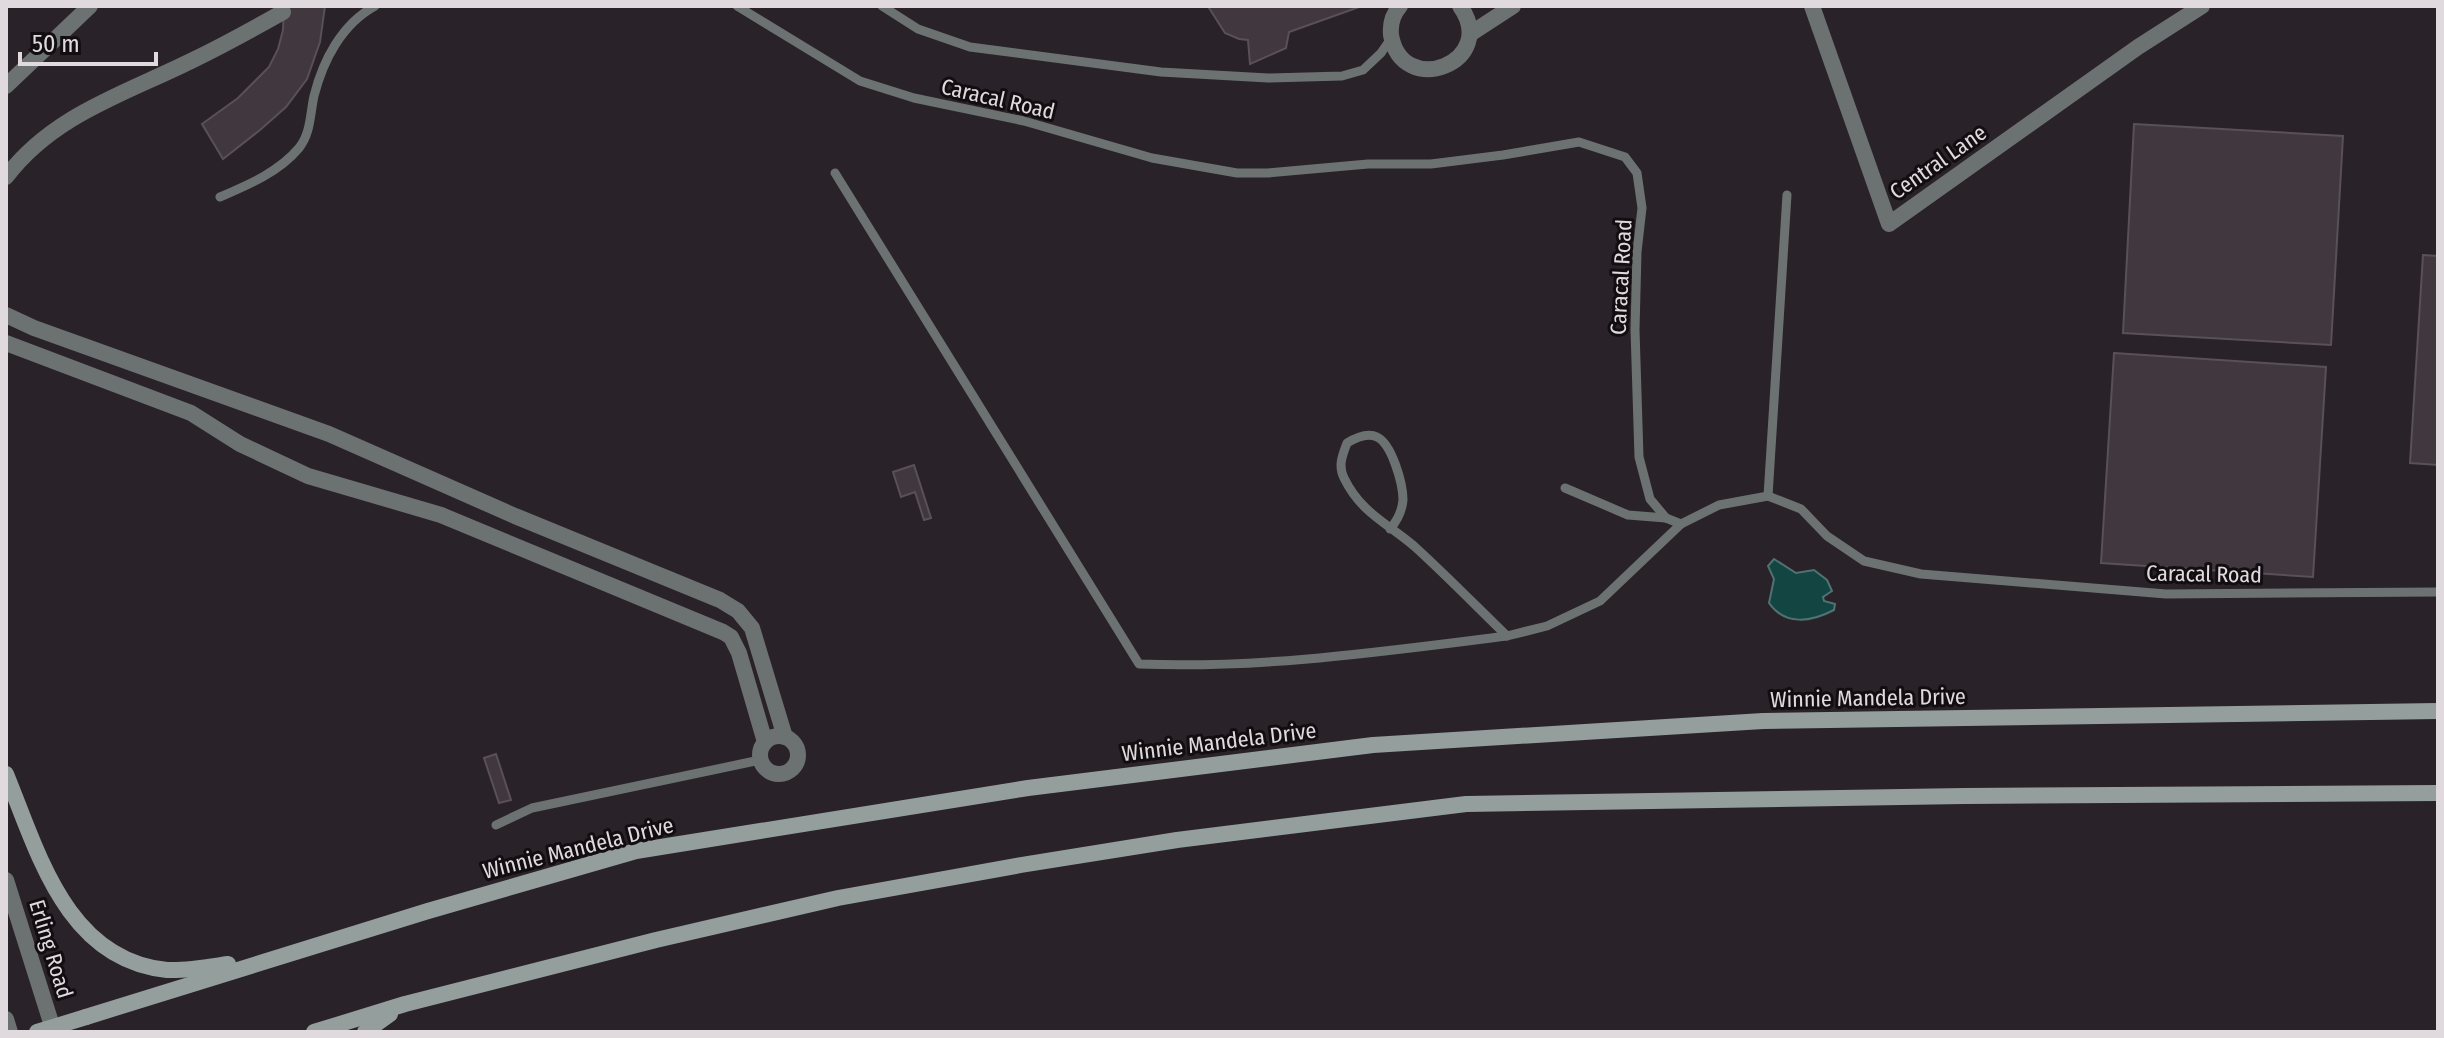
<svg xmlns="http://www.w3.org/2000/svg" width="2444" height="1038" font-family="'Fira Sans Condensed',sans-serif">
	<rect width="100%" height="100%" fill="#2a2229"/>
	<path fill="#134542" stroke="#507271" stroke-width="2" d="M 1774,559 L 1796,573 L 1814,570 L 1827,580 L 1832,591 L 1823,597 L 1824,601 L 1835,604 L 1834,610 C 1811,622 1785,626 1769,603 L 1774,579 L 1768,566 Z"/>
	<g fill="#40373f" stroke="#595058" stroke-width="2">
		<polygon points="284,6 325,6 320,42 307,79 286,107 260,130 223,159 202,124 238,98 269,67 278,49 283,30"/>
		<polygon points="1211,6 1362,6 1289,32 1286,48 1250,64 1248,40 1239,39 1225,33 1209,8"/>
		<polygon points="2134,124 2343,136 2331,345 2123,333"/>
		<polygon points="2423,255 2438,256 2438,465 2410,463"/>
		<polygon points="2114,353 2326,367 2313,577 2101,563"/>
		<polygon points="914,465 931,518 924,520 915,492 901,497 893,472"/>
		<polygon points="496,754 511,800 499,803 484,758"/>
	</g>
	<g fill="none" stroke-linecap="round" stroke-linejoin="round">
		<g stroke="#6c7272" stroke-width="9">
			<polyline points="737,6 860,81 914,98 1024,121 1152,158 1237,173 1268,173 1368,164 1431,164 1503,155 1579,142 1625,157 1637,173 1642,208 1637,252 1635,330 1639,457 1650,499 1666,518 1681,524 1719,505 1768,496 1801,509 1827,536 1864,561 1921,574 2166,594 2438,592"/>
			<polyline points="882,6 918,29 970,47 1161,72 1268,78 1342,76 1363,70 1381,53 1392,37"/>
			<path d="M 835,173 L 1139,664 C 1262,669 1386,651 1507,636"/>
			<path d="M 220,197 C 248,185 279,172 299,148 C 311,133 310,114 314,96 C 323,60 342,24 375,6"/>
			<polyline points="1565,488 1628,515 1666,518"/>
			<polyline points="1768,496 1787,195"/>
			<path d="M 1390,529 C 1397,521 1402,511 1403,500 C 1403,484 1392,444 1377,437 C 1367,432 1355,438 1347,443 C 1342,456 1338,466 1344,478 C 1361,513 1387,523 1414,546 C 1446,575 1476,606 1507,636 L 1547,626 L 1600,601 L 1681,524"/>
			<polyline points="496,825 532,808 760,760"/>
		</g>
		<g stroke="#6c7272" stroke-width="16">
			<path d="M 1400,6 C 1393,14 1390,25 1391,35 C 1402,100 1500,62 1460,6"/>
			<polyline points="1812,6 1889,224 2138,47 2202,6"/>
			<polyline points="1470,34 1513,6"/>
			<polyline points="6,86 90,6"/>
			<path d="M 6,177 C 53,115 124,94 191,61 C 222,46 253,29 283,12"/>
			<polyline points="6,315 34,328 329,434 515,516 720,600 738,611 752,628 785,737"/>
			<polyline points="6,343 191,413 240,444 308,476 441,515 723,632 731,637 739,653 765,742"/>
			<circle cx="779" cy="755" r="19"/>
		</g>
		<g stroke="#6c7272" stroke-width="16">
			<polyline points="6,880 54,1032"/>
			<polyline points="6,1019 10,1032"/>
		</g>
		<g stroke="#949e9d" stroke-width="16">
			<path d="M 6,774 C 38,852 66,960 167,970 C 187,971 208,967 228,964"/>
			<polyline points="86,1017 428,911 636,851 1028,788 1373,745 1763,721 2438,711"/>
			<polyline points="314,1032 405,1004 656,940 838,898 1021,865 1177,840 1466,804 1964,796 2438,793"/>
			<polyline points="365,1032 390,1014"/>
		</g>
		<polyline stroke="#949e9d" stroke-width="16" points="37,1032 86,1017"/>
	</g>
	<g text-anchor="middle" dominant-baseline="central" stroke-width="6" stroke-linejoin="round" paint-order="stroke">
		<g font-size="22" fill="#e0dadf" stroke="#110d10">
			<text transform="translate(998 99) rotate(13)">Caracal Road</text>
			<text transform="translate(1938 162) rotate(-35)">Central Lane</text>
			<text transform="translate(1621 277) rotate(-87)">Caracal Road</text>
			<text transform="translate(2204 574) rotate(1)">Caracal Road</text>
			<text transform="translate(1868 698) rotate(-1)">Winnie Mandela Drive</text>
			<text transform="translate(1219 742) rotate(-7)">Winnie Mandela Drive</text>
			<text transform="translate(578 848) rotate(-14)">Winnie Mandela Drive</text>
			<text transform="translate(51 949) rotate(73)">Erling Road</text>
		</g>
	</g>
	<rect width="2444" height="1038" fill="none" stroke="#e0dadf" stroke-width="16"/>
	<path d="M20 52v12h136v-12" fill="none" stroke="#e0dadf" stroke-width="4"/>
	<text x="32" y="52" font-size="24" fill="#e0dadf" stroke="#110d10" stroke-width="6" paint-order="stroke">50 m</text>
</svg>
